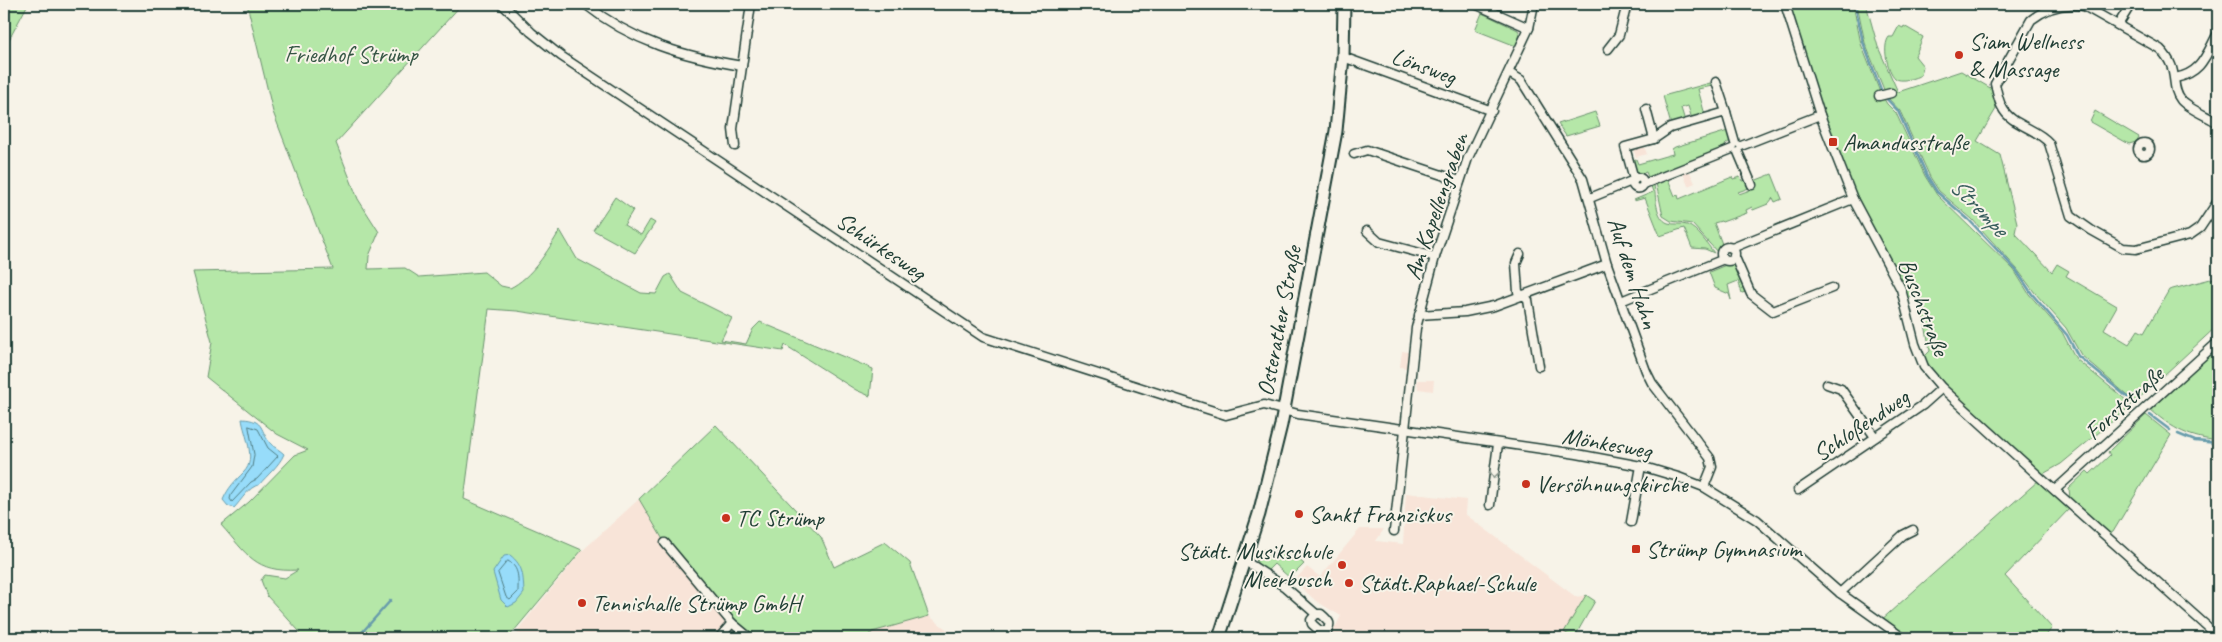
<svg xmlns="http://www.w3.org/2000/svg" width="2222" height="642" font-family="Caveat,sans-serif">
	<rect width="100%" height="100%" fill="#f7f3e8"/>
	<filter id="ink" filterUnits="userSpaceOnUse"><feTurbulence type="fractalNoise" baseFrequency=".02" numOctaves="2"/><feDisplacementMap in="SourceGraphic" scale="10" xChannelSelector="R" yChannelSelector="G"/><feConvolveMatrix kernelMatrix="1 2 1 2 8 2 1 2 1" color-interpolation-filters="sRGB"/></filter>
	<g filter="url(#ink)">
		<g fill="#f8e4d8">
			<polygon points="1644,146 1647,154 1636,157 1633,149"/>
			<polygon points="1689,170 1695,183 1688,186 1683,173"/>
			<polygon points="1402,351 1408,352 1408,368 1400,367"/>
			<polygon points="1417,380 1434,380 1433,391 1418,389"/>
			<polygon points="1406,493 1466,500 1465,514 1576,597 1586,595 1595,601 1573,638 1330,638 1341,616 1316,601 1294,581 1307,567 1320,577 1360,529 1384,529 1376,541 1403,544"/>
			<polygon points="639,499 665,543 750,638 523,638 516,632 582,551"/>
			<polygon points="929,616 958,638 868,638 872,632"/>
		</g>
		<g fill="#b5e7a8" stroke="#6a926e">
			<polygon points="4,4 28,4 4,49"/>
			<path d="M 247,4 L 462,4 L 336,143 L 358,199 L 379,232 L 369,256 L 368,269 L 405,268 L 419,277 L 484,272 L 501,286 L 510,288 C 531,278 548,251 560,230 L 577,259 L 641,293 L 656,294 L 665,277 L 670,274 L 682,293 L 732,318 L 721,340 L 746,344 L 753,329 L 760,322 L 873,369 L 870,396 L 856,390 L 785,345 L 783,351 L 517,311 L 489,309 L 464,499 L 582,550 L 508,638 L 299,638 L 299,631 L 267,596 L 261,580 L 265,575 L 285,578 L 298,570 C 255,573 247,554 221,525 L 249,502 L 295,455 L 308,450 L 277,434 L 206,377 L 212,342 L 193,272 L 333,269 L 273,112 Z"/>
			<polygon points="1796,4 1853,4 1861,44 1880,92 1887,104 1896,113 1925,176 1937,195 2014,270 2029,294 2062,332 2076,359 2132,405 2061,464 2043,474 1937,378 1924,357 1930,351 1920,297 1914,295 1908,298 1846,174 1818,96 1790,5"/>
			<polygon points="1857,4 1866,4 1878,47 1898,92 1961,71 1992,89 1996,109 1977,141 2000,155 2017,223 2015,233 2052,272 2057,264 2069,271 2066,276 2117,306 2104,329 2129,344 2138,330 2144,333 2169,290 2218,277 2218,325 2135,402 2081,355 2066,328 2035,293 2017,269 1972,219 1939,191 1930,177 1900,111 1887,97 1865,43"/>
			<polygon points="1482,13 1518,30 1520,34 1516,46 1475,30"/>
			<path d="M 1899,26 L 1903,28 L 1904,26 L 1923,37 L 1915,56 L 1923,66 L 1921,75 C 1916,78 1900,83 1895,78 C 1887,70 1882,46 1889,37 L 1893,37 Z"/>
			<polygon points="1710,83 1712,86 1698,89 1705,115 1692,119 1688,106 1681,108 1685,121 1671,125 1663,96"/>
			<polygon points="2095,111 2139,137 2136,142 2129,144 2090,122"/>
			<polygon points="1595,112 1600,126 1566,136 1558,124"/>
			<polygon points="1728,131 1731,140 1725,145 1726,148 1648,177 1646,172 1638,175 1633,160 1636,159 1638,164 1669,155 1673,154 1672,149 1675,147"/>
			<polygon points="1772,174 1782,199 1775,202 1773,198 1768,204 1753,210 1752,207 1746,210 1747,213 1722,222 1721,221 1714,223 1722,244 1718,253 1692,224 1671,221 1663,216 1656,183 1668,179 1675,196 1678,195 1679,199 1732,177 1733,179 1740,177 1742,181 1746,180 1749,188 1738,192 1739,194 1753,189 1752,187 1756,185 1754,181"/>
			<path d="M 1654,185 C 1656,196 1655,218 1668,223 C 1674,225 1681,223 1687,225 C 1698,229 1707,244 1714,253 L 1705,249 L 1692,248 L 1684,228 L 1660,236 L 1645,198 L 1634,201 L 1634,200 L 1653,192 L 1651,186 Z"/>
			<polygon points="615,197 633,210 624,225 641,235 650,220 655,223 635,253 593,230"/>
			<polygon points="1733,262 1737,265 1734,266 1746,292 1742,293 1738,281 1728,285 1731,300 1729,294 1715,288 1709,272"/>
			<path d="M 2218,348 L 2218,441 C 2189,437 2174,430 2151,410 Z"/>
			<polygon points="2146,415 2171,435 2113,532 2109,534 2070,499 2069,488 2087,471 2090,474 2110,455 2108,452"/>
			<polygon points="716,425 821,537 834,567 885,542 910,563 929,616 872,632 868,638 750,638 665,543 639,499"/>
			<polygon points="2039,480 2070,508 2005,576 2052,628 2044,638 1905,638 1880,621"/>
			<path d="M 1267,549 L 1291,553 L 1304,564 L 1290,578 L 1274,564 L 1267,571 C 1258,566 1255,563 1256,552 Z"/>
			<polygon points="1586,595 1595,601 1574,638 1564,632"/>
		</g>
		<g fill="#97dcfa" stroke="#679cab">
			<path d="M 242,419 C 266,420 259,431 271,444 C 275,448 280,450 284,454 C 279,466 267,475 259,485 C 249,486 241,501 234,508 L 228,506 L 223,500 C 228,488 235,481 244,472 C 257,459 244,434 242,419 Z"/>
			<path d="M 510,555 C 524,566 523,577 524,593 L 516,603 L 508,607 L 501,600 L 493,572 L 504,556 Z"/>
		</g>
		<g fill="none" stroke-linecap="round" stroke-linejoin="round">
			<g stroke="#4f7d83" stroke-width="1">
				<polygon points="249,426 258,429 268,448 278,456 257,479 251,482 232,502 230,499 231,495 252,467 254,455"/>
				<path d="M 508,561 C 520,568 518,579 518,592 L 510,600 L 506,597 L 498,573 Z"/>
			</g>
			<g stroke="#679cab" stroke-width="2.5">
				<polyline points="1855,4 1863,42 1883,95 1898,111 1927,176 1937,192 1969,220 2016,270 2032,294 2067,335 2078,356 2132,401"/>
				<polyline points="2150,415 2170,430"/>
				<polyline points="2178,434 2195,441 2218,443"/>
				<polyline points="290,638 293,638"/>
				<polyline points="357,638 391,600"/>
			</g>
			<g stroke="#1f3d34" stroke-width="11">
				<g id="minor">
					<polyline points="502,4 531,32 561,56 983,337 1226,415 1264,405 1298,414 1577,454 1641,466 1678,477 1704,487 1757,520 1840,593 1903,638"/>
					<path d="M 585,4 C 633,42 682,56 742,66"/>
					<polyline points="1475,4 1529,28"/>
					<polyline points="1785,4 1820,115 1853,199 1901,289 1915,344 1924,367 1942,388 2043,480 2218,636"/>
					<polyline points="2118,25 2131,4"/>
					<polyline points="1608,49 1619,35 1627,4"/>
					<polyline points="1343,57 1492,111"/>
					<polyline points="1509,73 1521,80 1583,179 1607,264 1646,371 1652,383 1710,458 1712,467 1704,487"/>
					<path d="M 2175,78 C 2202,73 2206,55 2218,33"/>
					<polyline points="1716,82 1726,112"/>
					<polyline points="1879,96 1891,93"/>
					<polyline points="1646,109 1654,139"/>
					<path d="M 2218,123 C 2209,117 2187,108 2181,100 C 2169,85 2181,70 2160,49 L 2084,6 C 2065,2 2046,8 2031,20 L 1995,84 C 1997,91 1998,100 2002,107 C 2010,125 2037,128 2049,143 L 2071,216 L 2091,230 L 2123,248 L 2136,249 L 2190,235 L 2200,228 L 2218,201"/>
					<circle cx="2144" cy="149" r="6"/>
					<polyline points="735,146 733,129 751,4"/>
					<polyline points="1741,146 1820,115"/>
					<polyline points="1738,152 1752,185"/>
					<polyline points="1354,154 1367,150 1460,181"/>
					<circle cx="1638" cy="183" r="5.5"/>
					<polyline points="1634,179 1625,147 1654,139 1670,128 1726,112 1735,143"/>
					<polyline points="1644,184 1732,149"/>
					<polyline points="1590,198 1634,180"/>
					<polyline points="1367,231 1379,242 1435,257"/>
					<circle cx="1728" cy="254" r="7"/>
					<polyline points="1732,248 1853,199"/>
					<polyline points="1520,254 1516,263 1518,292 1528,300 1539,366"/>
					<polyline points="1734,255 1751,294 1773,311 1832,288"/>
					<polyline points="1621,301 1724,259"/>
					<polyline points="1419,315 1465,312 1494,306 1607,264"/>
					<polyline points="1827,384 1841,389 1875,437"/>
					<polyline points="1798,490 1923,405 1942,388"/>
					<polyline points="2055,490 2218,342"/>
					<polyline points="1490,505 1498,444"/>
					<polyline points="1631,522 1641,466"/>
					<polyline points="1394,531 1416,328 1435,257 1468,158 1529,28 1534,4"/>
					<polyline points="665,543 732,623 750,638"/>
					<path d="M 1245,561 L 1285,587 L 1316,614 L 1321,614 C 1334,625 1329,624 1325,638"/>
					<polyline points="1840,593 1903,535 1913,530"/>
					<polyline points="1316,614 1311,620 1312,624 1320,631 1327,631"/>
					<polyline points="719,638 732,623"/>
				</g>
			</g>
			<g stroke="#1f3d34" stroke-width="15">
				<polyline id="secondary" points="1219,638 1259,514 1281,425 1336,131 1343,57 1344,4"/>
			</g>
			<use href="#minor" stroke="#f7f3e8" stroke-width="8"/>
			<use href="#secondary" stroke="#f7f3e8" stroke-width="11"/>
		</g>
		<defs><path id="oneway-chevron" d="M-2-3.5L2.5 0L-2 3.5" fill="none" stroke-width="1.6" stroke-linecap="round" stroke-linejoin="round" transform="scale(1.25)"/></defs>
		<use stroke="#8b988e" href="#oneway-chevron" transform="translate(1494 475) rotate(98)"/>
	</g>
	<g fill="#c8321e" stroke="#f7f3e8" stroke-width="2">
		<circle cx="1959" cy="55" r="5"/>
		<rect x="1828" y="137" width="10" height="10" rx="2.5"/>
		<circle cx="1526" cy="484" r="5"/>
		<circle cx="1299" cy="514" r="5"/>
		<circle cx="726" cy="518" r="5"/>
		<rect x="1631" y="544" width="10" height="10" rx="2.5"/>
		<circle cx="1342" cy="565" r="5"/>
		<circle cx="1349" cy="583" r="5"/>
		<circle cx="582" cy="603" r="5"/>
	</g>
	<g text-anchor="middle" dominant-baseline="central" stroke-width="4" stroke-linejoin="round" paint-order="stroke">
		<g font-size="24" fill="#1f3d34" stroke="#f7f3e8" text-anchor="start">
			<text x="1969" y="41">Siam Wellness<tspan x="1969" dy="28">&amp; Massage</tspan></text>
			<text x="1843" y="142">Amandusstraße</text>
			<text x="1536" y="484">Versöhnungskirche</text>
			<text x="1309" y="514">Sankt Franziskus</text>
			<text x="736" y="518">TC Strümp</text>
			<text x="1646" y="549">Strümp Gymnasium</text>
			<text x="1332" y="551" text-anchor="end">Städt. Musikschule<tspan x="1332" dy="28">Meerbusch</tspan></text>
			<text x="1359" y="583">Städt.Raphael-Schule</text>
			<text x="592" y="603">Tennishalle Strümp GmbH</text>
		</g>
		<g font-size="24" fill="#365645" stroke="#f7f3e8">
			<text x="351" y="54">Friedhof Strümp</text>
		</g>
		<g font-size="24" fill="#1f3d34" stroke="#f7f3e8">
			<text transform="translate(1424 66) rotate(20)">Lönsweg</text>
			<text transform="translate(1436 206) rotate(-71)">Am Kapellengraben</text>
			<text transform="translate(881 246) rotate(34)">Schürkesweg</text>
			<text transform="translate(1633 273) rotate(72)">Auf dem Hahn</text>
			<text transform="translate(1924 307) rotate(69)">Buschstraße</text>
			<text transform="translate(1279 321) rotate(-79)">Osterather Straße</text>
			<text transform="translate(2124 403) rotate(-42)">Forststraße</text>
			<text transform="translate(1861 425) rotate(-34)">Schloßendweg</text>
			<text transform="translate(1607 443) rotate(10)">Mönkesweg</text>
		</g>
		<g font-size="25" font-style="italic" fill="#375d5c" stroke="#f7f3e8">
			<text transform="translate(1979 207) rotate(46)">Strempe</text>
		</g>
	</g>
	<rect width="2222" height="642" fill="none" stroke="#f7f3e8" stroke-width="20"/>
	<rect x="10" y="10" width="2202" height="622" fill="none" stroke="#1f3d34" stroke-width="2" filter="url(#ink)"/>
</svg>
